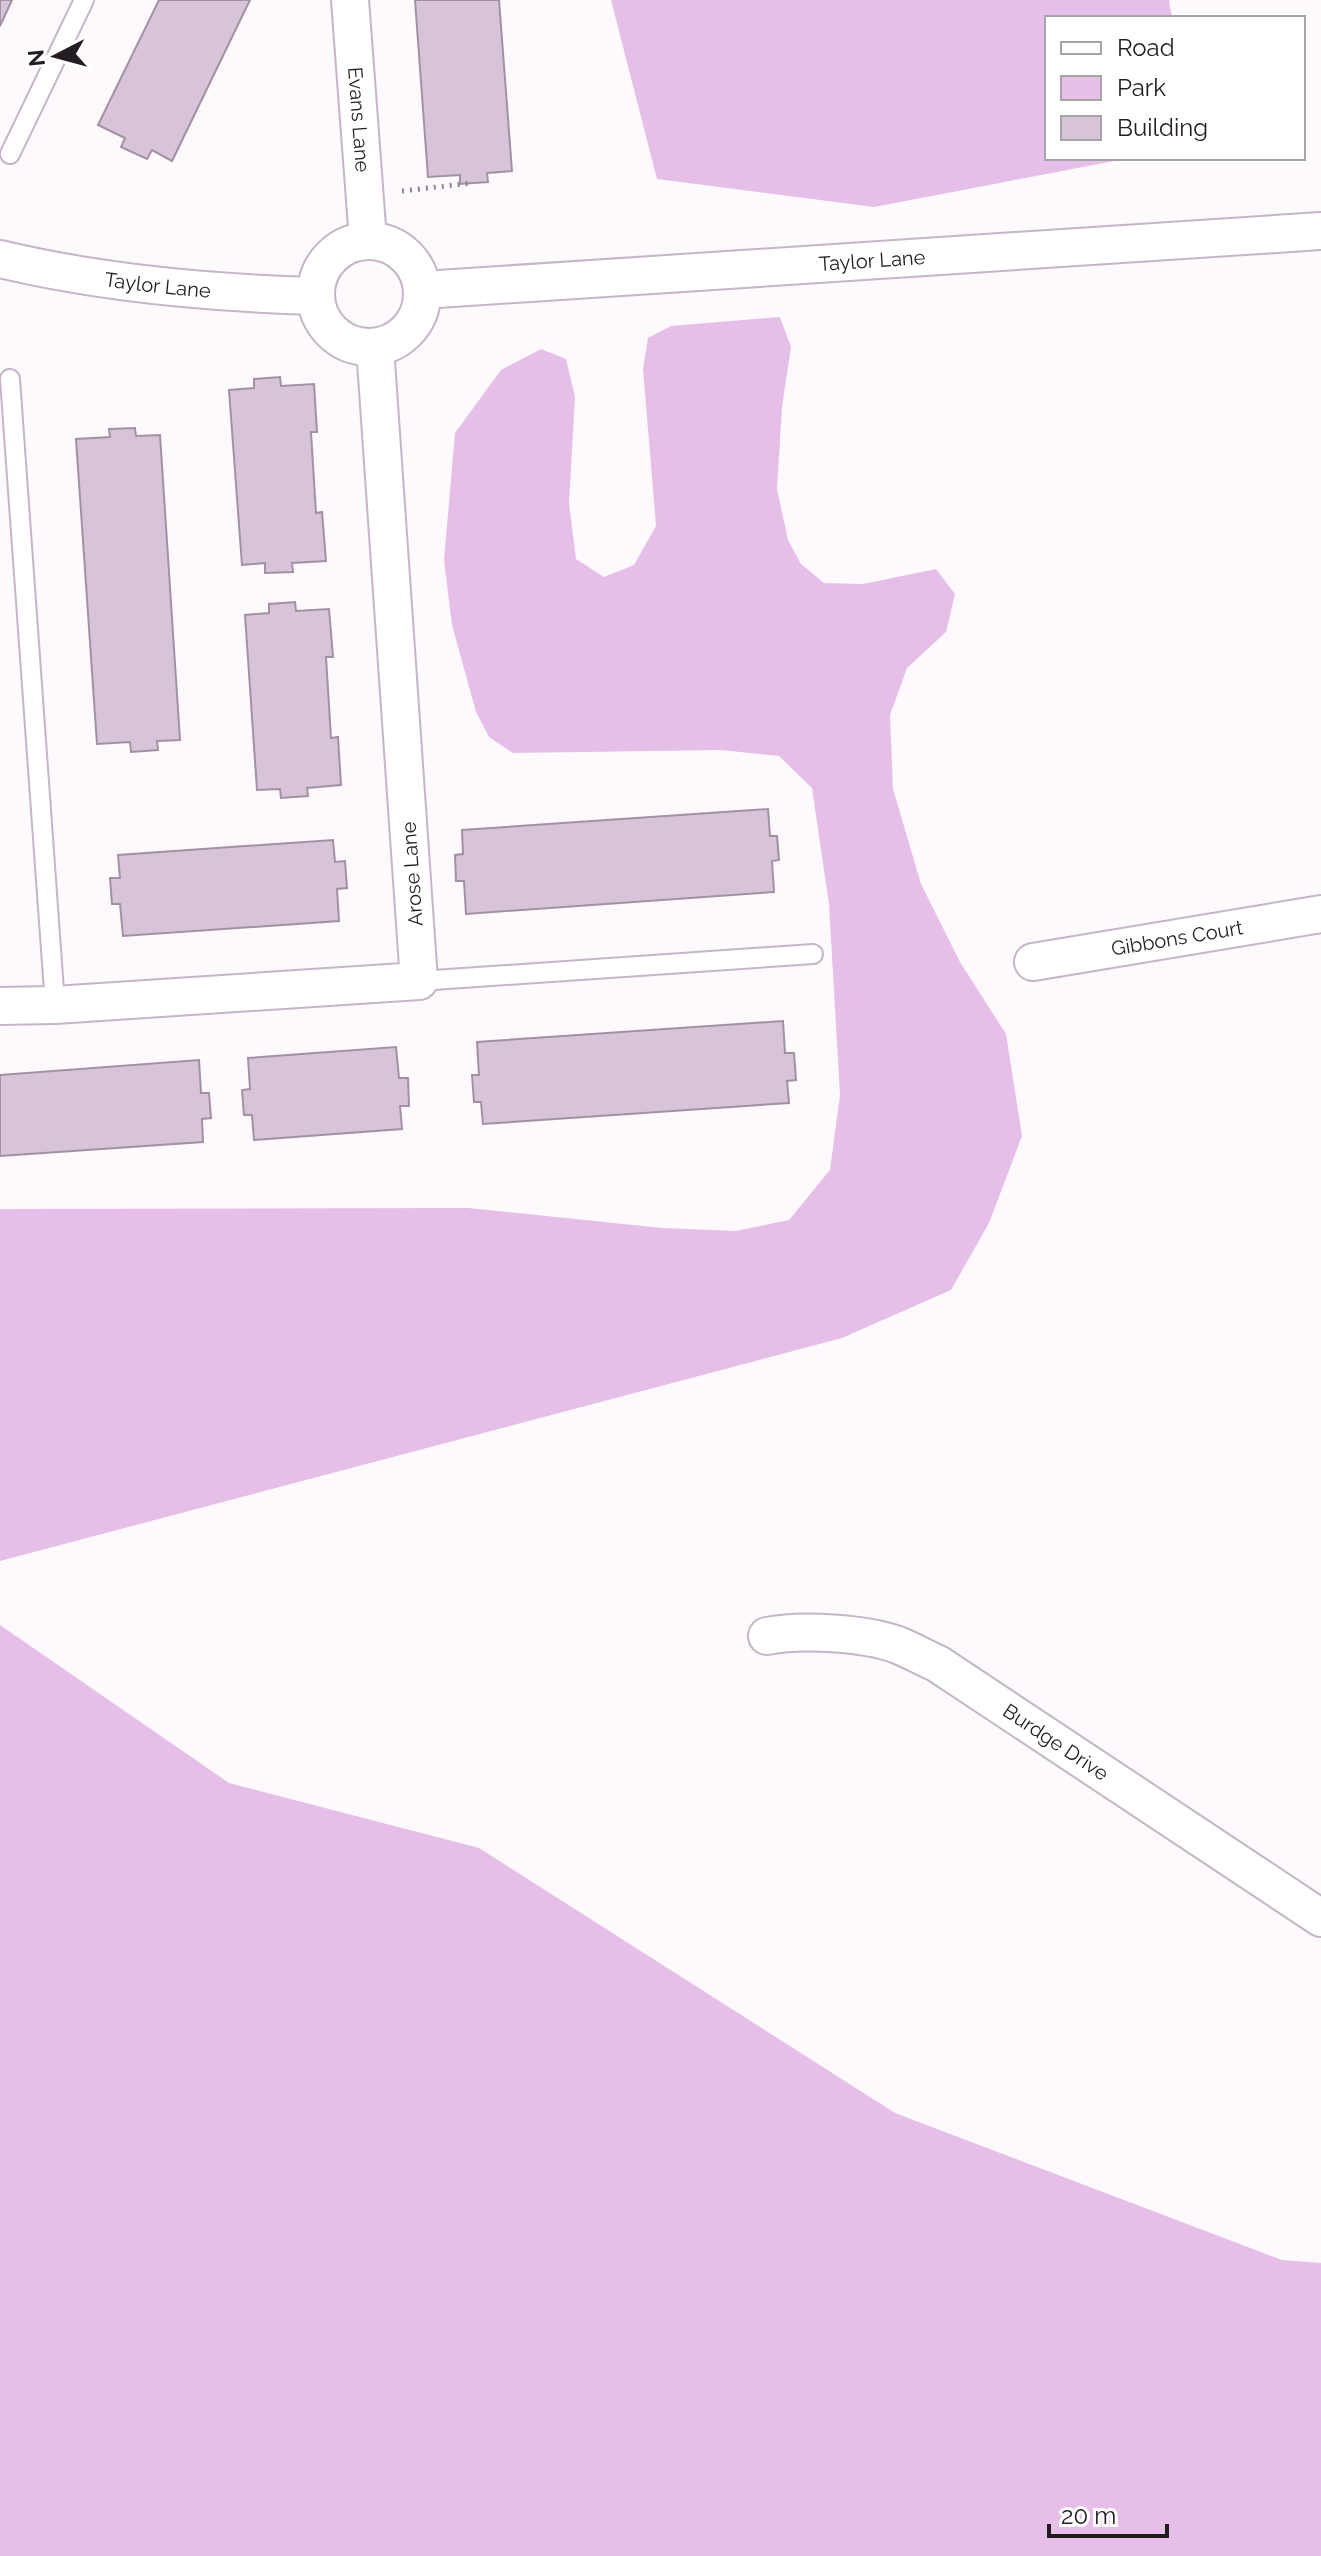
<svg xmlns="http://www.w3.org/2000/svg" width="1321" height="2556" font-family="Raleway,sans-serif">
	<rect width="100%" height="100%" fill="#fdf9fd"/>
	<g fill="#e5bfe8">
		<polygon points="611,0 1169,0 1172,18 1047,18 1047,158 1130,158 874,207 657,179"/>
		<polygon points="780,317 791,347 782,407 777,489 788,540 801,564 824,583 863,584 936,569 955,594 946,632 907,668 890,715 893,789 921,884 960,962 1006,1034 1022,1136 989,1223 951,1290 842,1338 0,1561 0,1209 468,1208 662,1228 736,1231 789,1220 830,1170 840,1095 829,904 812,788 779,756 721,750 513,753 489,737 476,712 452,625 444,560 455,433 501,370 541,349 566,359 575,397 569,503 576,559 604,577 634,565 656,526 643,369 648,338 671,326"/>
		<polygon points="0,1625 229,1783 479,1848 895,2113 1282,2260 1321,2263 1321,2556 0,2556"/>
	</g>
	<g fill="#d7c4d8" stroke="#a291a3" stroke-width="2">
		<polygon points="0,0 12,0 0,26"/>
		<polygon points="159,0 250,0 172,161 152,150 147,159 121,147 125,138 98,125"/>
		<polygon points="415,0 499,0 512,171 487,173 488,182 460,184 460,175 428,177"/>
		<polygon points="280,377 281,386 314,384 317,432 311,432 316,513 322,512 326,561 292,563 293,572 265,573 265,563 242,565 229,390 254,388 254,379"/>
		<polygon points="135,428 136,436 160,435 180,740 157,741 158,750 131,752 130,742 97,744 76,439 110,437 109,429"/>
		<polygon points="295,602 296,611 329,609 333,657 326,657 331,738 338,737 341,785 307,788 308,796 281,798 280,789 257,790 245,615 269,613 269,604"/>
		<polygon points="768,809 770,836 777,836 779,860 772,861 774,892 466,914 464,881 456,881 455,855 463,854 462,830"/>
		<polygon points="333,840 335,862 345,861 347,888 337,889 339,921 123,936 120,904 112,904 110,878 120,878 118,855"/>
		<polygon points="783,1021 785,1053 794,1053 796,1080 787,1081 789,1103 483,1124 481,1102 474,1102 472,1075 479,1075 477,1042"/>
		<polygon points="396,1047 399,1078 408,1078 409,1106 400,1106 402,1129 254,1140 252,1115 244,1115 242,1090 250,1089 248,1058"/>
		<polygon points="199,1060 201,1093 209,1093 211,1118 202,1119 203,1142 0,1156 0,1075"/>
	</g>
	<g fill="none" stroke-linecap="round" stroke-linejoin="round">
		<g stroke="#c6b4c7" stroke-width="22">
			<g id="service">
				<polyline points="10,154 84,0"/>
				<polyline points="10,379 55,1005"/>
				<polyline points="419,981 813,954"/>
			</g>
		</g>
		<g stroke="#c6b4c7" stroke-width="40">
			<g id="minor">
				<path id="s1" d="M 350,0 L 368,240"/>
				<circle cx="369" cy="294" r="53"/>
				<path id="s2" d="M 0,259 C 104,284 210,293 316,296"/>
				<path id="s3" d="M 423,290 L 1321,231"/>
				<path id="s4" d="M 1033,962 L 1321,914"/>
				<polyline points="0,1006 55,1005 419,981 375,347"/>
				<path id="s5" d="M 767,1636 C 802,1629 865,1633 898,1645 C 912,1651 925,1658 938,1664 L 1321,1918"/>
			</g>
		</g>
		<polyline stroke="#8c878c" stroke-width="5" stroke-dasharray="2 6" stroke-linecap="butt" points="402,191 472,183"/>
		<use href="#service" stroke="#fff" stroke-width="18"/>
		<use href="#minor" stroke="#fff" stroke-width="36"/>
	</g>
	<g text-anchor="middle" dominant-baseline="central" stroke-width="6" stroke-linejoin="round" paint-order="stroke">
		<g font-size="20" fill="#231c23" stroke="#fff">
			<text stroke="none"><textPath href="#s1" startOffset="120">Evans Lane</textPath></text>
			<text stroke="none"><textPath href="#s3" startOffset="450">Taylor Lane</textPath></text>
			<text stroke="none"><textPath href="#s2" startOffset="160">Taylor Lane</textPath></text>
			<text transform="translate(412 874) rotate(-94)">Arose Lane</text>
			<text stroke="none"><textPath href="#s4" startOffset="146">Gibbons Court</textPath></text>
			<text stroke="none"><textPath href="#s5" startOffset="318">Burdge Drive</textPath></text>
		</g>
	</g>
	<rect x="1045" y="16" width="260" height="144" fill="#ffffff" stroke="#a7a4a7" stroke-width="2"/>
	<rect x="1061" y="42" width="40" height="12" fill="#ffffff" stroke="#a7a4a7" stroke-width="2"/>
	<text x="1117" y="56" font-size="24" fill="#231c23">Road</text>
	<rect x="1061" y="76" width="40" height="24" fill="#e5bfe8" stroke="#a7a4a7" stroke-width="2"/>
	<text x="1117" y="96" font-size="24" fill="#231c23">Park</text>
	<rect x="1061" y="116" width="40" height="24" fill="#d7c4d8" stroke="#a7a4a7" stroke-width="2"/>
	<text x="1117" y="136" font-size="24" fill="#231c23">Building</text>
	<g transform="translate(56 56) rotate(264)" stroke="#ffffff" stroke-width="6" paint-order="stroke">
	<path d="M0-6L14 30L0 20L-14 30Z" fill="#231c23"/>
	<text y="-12" font-size="22" font-weight="bold" text-anchor="middle" fill="#231c23">N</text>
	</g>
	<path d="M1049 2524v12h118v-12" fill="none" stroke="#231c23" stroke-width="4"/>
	<text x="1061" y="2524" font-size="24" fill="#231c23" stroke="#ffffff" stroke-width="6" paint-order="stroke">20 m</text>
</svg>
